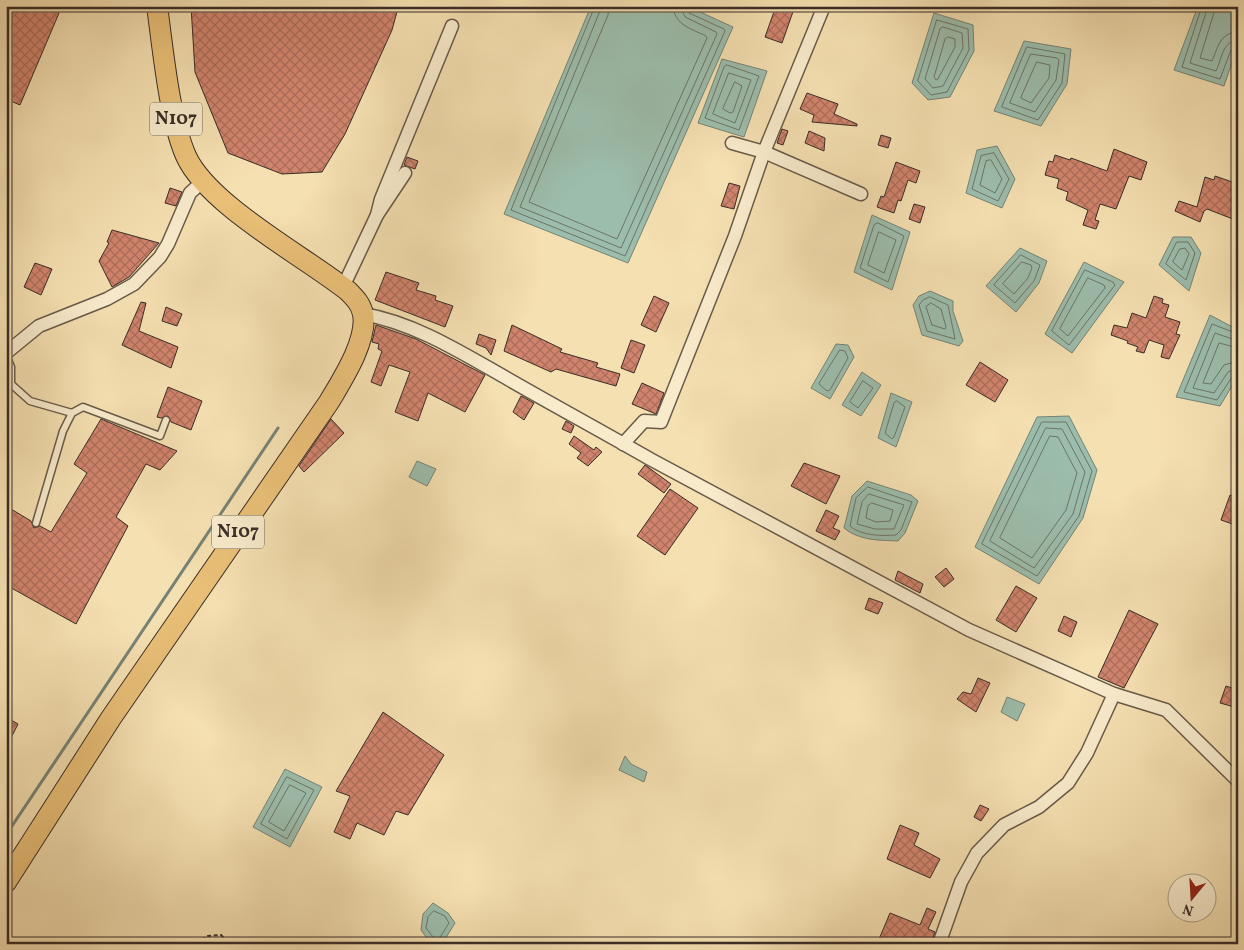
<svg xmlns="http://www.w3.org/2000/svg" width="1244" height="950" font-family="Vollkorn,serif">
	<defs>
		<pattern id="building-cross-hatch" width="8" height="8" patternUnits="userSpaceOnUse" patternTransform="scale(1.25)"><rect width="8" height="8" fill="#d1846d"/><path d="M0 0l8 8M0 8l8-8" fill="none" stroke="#ab6c5a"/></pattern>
	</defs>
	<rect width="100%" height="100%" fill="#f5e0b1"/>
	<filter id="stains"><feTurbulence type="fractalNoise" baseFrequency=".004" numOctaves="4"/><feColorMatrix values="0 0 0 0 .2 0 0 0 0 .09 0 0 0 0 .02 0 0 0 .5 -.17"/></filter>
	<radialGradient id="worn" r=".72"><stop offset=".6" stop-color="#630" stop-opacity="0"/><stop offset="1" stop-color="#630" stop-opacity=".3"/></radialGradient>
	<g fill="#9cbdac" stroke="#758377">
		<polygon points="591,6 687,6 733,27 628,263 504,214"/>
		<polygon points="1198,6 1238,6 1238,45 1224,86 1174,70"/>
		<polygon points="934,13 973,25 974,51 950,97 928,100 912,83"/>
		<polygon points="1024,41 1071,49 1067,84 1041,126 994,111"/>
		<polygon points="722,59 767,71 744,137 698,123"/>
		<polygon points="997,146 1015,179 1002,208 966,193 977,150"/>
		<polygon points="872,215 910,232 892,290 854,272"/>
		<polygon points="1173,237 1191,237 1201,253 1189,291 1159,265"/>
		<polygon points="1020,248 1047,261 1039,283 1016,312 986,286"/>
		<polygon points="1084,262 1124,282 1072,353 1045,334"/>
		<polygon points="930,291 953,301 953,311 963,341 959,346 922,335 913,305 919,296"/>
		<polygon points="1210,315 1238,330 1238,376 1220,406 1176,397"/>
		<polygon points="836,344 848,345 854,357 830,399 811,388"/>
		<polygon points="862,372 881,385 861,416 842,405"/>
		<polygon points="891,393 912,402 896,447 878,438"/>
		<polygon points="1069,416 1097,470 1083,518 1039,584 975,547 1037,417"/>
		<polygon points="417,461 436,469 427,486 409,477"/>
		<path d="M 867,481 L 911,495 L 918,501 L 905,533 L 898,541 C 879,540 860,541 844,528 L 852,496 Z"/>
		<polygon points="1007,697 1025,704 1017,721 1001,712"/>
		<polygon points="625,756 631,764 647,772 644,782 619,770"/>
		<polygon points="285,769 322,787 290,847 253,827"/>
		<polygon points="433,903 448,913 455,923 442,944 429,941 421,930 423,914"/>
	</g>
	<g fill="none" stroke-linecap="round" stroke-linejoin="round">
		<g stroke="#6b756a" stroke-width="1">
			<polyline points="595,6 511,210 625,256 725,31 724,29 689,13 687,6"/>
			<polyline points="602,6 520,207 621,248 717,34 716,32 685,17 680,6"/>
			<path d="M 609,6 L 608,15 L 529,202 L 617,239 L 707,38 L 706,36 C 692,29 674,25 673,6"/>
			<polyline points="1202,6 1182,67 1220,79 1231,50 1238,46"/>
			<path d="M 1208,6 L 1190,63 L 1216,71 C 1222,59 1222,41 1238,40"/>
			<path d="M 1216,6 L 1200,58 L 1212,61 C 1218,48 1219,33 1238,32"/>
			<polygon points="937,20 968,29 969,50 947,92 931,95 918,81"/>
			<polygon points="943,27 962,33 963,48 943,86 933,88 925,79 940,29"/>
			<polygon points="948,37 955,39 955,47 938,79 936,80 934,77 945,39"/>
			<polygon points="1027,47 1065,54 1062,83 1038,120 1002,107"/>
			<polygon points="1031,54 1057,58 1059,60 1056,80 1035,112 1010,103"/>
			<polygon points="1037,62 1050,65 1049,78 1031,103 1021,98"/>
			<polygon points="727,65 759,76 739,130 705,118 724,67"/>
			<polygon points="729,73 751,80 735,123 713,114"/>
			<polygon points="735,82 742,86 733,112 730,113 723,109"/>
			<polygon points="994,153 1009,179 998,201 972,189 981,156"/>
			<polygon points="991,160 1002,179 995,193 980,185 986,161"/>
			<polygon points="878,223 904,236 888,282 860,268 874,225"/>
			<polygon points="879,232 896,240 884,273 868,265"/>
			<polygon points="1177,242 1188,242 1195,253 1186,280 1166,264"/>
			<polygon points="1180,249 1185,248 1189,254 1182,270 1173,262"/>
			<polygon points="1021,255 1040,265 1034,281 1015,303 994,285"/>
			<polygon points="1022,262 1031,265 1032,268 1028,278 1014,294 1003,284"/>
			<polygon points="1085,270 1113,282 1115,285 1069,345 1052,331"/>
			<polygon points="1088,278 1104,285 1105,288 1068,336 1060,329"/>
			<polygon points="930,297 948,305 955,339 927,331 919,305 923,300"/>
			<polygon points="931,303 941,309 946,327 945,329 932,325 926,307"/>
			<polyline points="1238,334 1212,324 1184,392 1217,400 1232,377 1238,375"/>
			<polyline points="1238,341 1215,333 1193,388 1214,393 1228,372 1238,368"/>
			<polyline points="1238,348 1219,343 1203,383 1211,384 1224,365 1238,361"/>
			<polygon points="840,350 845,351 848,358 830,390 827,391 819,384"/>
			<polygon points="863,381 873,388 858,408 850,402"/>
			<polygon points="897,401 905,407 894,437 892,439 885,433 894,403"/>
			<polygon points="1042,422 1066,422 1092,471 1079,516 1037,576 982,544"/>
			<polygon points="1046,428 1062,429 1085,472 1073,514 1034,568 990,541"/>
			<polygon points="1050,436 1058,437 1077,473 1066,510 1032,558 1000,538"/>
			<path d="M 868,487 L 912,502 L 901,530 L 896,535 C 882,536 861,536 850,526 L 856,498 Z"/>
			<polygon points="869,494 904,505 894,529 875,529 857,524 862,502"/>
			<polygon points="872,503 893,510 890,521 876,522 866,518 868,506"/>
			<polygon points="287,777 314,790 287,839 261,824"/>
			<polygon points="290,785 306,793 284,831 269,822"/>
			<polygon points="434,911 445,916 449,923 437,942 426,928 428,917"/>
		</g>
		<polyline stroke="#758377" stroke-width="3" points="6,835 278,428"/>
	</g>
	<g fill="url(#building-cross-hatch)" stroke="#3a2d28">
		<polygon points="6,6 62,6 20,105 6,99"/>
		<polygon points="191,6 393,6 398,8 392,30 345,134 322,172 282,174 228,153 195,72"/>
		<polygon points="776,6 795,6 782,43 765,37"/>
		<polygon points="807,93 838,104 834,114 857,124 857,126 812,122 814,115 800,109"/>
		<polygon points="782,129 788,131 783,145 777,143"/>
		<polygon points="809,131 825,138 824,151 805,143"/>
		<polygon points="881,135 891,138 888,148 878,145"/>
		<polygon points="1114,149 1147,162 1141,180 1129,176 1116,209 1100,204 1095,220 1099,221 1096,229 1083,225 1088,210 1066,200 1068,192 1057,188 1059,179 1045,175 1049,161 1053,162 1055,155 1070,160 1071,158 1107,171"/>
		<polygon points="407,157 418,161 415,169 404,165"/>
		<polygon points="896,162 920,171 916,183 908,180 901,201 898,200 894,213 877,207 881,196 884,197"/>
		<polygon points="1215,176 1238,184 1238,221 1207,209 1204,211 1200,222 1175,211 1179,201 1197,207 1205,177 1214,180"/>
		<polygon points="729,183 740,186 734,209 721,206"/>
		<polygon points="170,188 182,192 176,206 165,203"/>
		<polygon points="914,204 925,207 920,223 909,219"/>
		<polygon points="112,230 159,243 129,277 112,287 99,261 109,243 107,242"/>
		<polygon points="35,263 52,269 41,295 24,287"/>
		<polygon points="386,272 419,283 416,290 436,296 435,300 453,306 445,327 375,300"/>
		<polygon points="654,296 669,303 656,332 641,325"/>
		<polygon points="1154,296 1163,299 1162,303 1169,305 1165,317 1180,322 1176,334 1180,335 1169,359 1161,357 1164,345 1149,340 1144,353 1136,351 1138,347 1127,343 1128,341 1111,335 1114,325 1127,328 1132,313 1146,318"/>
		<polygon points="141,302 146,303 139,331 178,347 171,368 122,345"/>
		<polygon points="166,307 182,314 177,326 162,321"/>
		<polygon points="376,325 416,339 485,375 465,412 428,393 418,421 395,412 410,372 389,365 381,386 371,382 382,351 378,349 379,344 372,342"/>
		<polygon points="512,325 562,349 560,352 598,363 596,367 620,374 616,386 556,369 551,372 504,351"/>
		<polygon points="479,334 496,340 491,355 486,348 476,344"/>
		<polygon points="631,340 645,345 634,373 621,368"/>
		<polygon points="980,362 1008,380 995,402 966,385"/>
		<polygon points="642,383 664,393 656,414 632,404"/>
		<polygon points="168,387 202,401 191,430 171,422 168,416 161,418 157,417"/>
		<polygon points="521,396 534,403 524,420 513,412"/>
		<polygon points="101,419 177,451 160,470 146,464 116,517 128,526 76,624 6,585 6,506 31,521 34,528 40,526 51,532 87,473 74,464"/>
		<polygon points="331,419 344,433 304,472 299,466"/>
		<polygon points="566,421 574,426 571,433 562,429"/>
		<polygon points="574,436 594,450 596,447 602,452 588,466 577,458 581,453 569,444"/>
		<polygon points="804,463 840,476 826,504 791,486"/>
		<polygon points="645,465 671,484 664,493 638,474"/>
		<polygon points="670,489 698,508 665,555 637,536"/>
		<polygon points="1230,495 1238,498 1238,526 1221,520"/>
		<polygon points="826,510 839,516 833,528 840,531 835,540 816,531"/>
		<polygon points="946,568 954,579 944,587 935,577"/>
		<polygon points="898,571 923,584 920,593 895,580"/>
		<polygon points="1016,586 1037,598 1016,632 996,620"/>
		<polygon points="869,598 883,603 878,614 865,609"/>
		<polygon points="1129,610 1158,624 1124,688 1098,677"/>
		<polygon points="1064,616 1077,622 1071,637 1058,631"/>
		<polygon points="978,678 990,683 976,712 957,699 963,692 971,694"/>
		<polygon points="1226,686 1238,690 1238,708 1220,703"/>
		<polygon points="383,712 444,755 408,815 396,811 384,835 357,823 350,839 334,832 350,796 336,791"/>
		<polygon points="6,717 18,724 6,748"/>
		<polygon points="980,805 989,809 981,821 974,817"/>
		<polygon points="900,825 919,833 914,845 940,859 930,878 887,859"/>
		<polygon points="927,908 936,912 928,929 935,932 931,944 877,944 890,913 920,925"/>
	</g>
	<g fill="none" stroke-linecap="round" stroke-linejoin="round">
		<g stroke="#695a4a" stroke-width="9">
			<g id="service">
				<polyline points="6,355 11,367 11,384 30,401 72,413"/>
				<polyline points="36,523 63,431 72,413 83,407 160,436 166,420"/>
			</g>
		</g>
		<g stroke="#695a4a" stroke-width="15">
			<g id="minor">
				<polyline points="732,143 764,152 861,194"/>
				<polyline points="377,215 381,199 452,26"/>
				<polyline points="343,287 377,215 405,173"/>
				<path d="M 363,314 C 415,323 462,353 508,379 C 555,406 603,432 650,459 L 969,630 L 1114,694 L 1166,710 L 1238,781"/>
				<polyline points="6,353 39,326 107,299 134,284 160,257 168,244 190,193 202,182"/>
				<polyline points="623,444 644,421 661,422 735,236 764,152 824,6"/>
				<polyline points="939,944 961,882 977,853 1004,825 1039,807 1068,783 1087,753 1114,694"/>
			</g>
		</g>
		<g stroke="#3a2d28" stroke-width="22">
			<path id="trunk" d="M 6,882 L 111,718 L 329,402 C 342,380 368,340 363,314 C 361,304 355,298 348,291 C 304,256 208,205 186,156 C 169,117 163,49 157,6"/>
		</g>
		<polyline stroke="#3a2d28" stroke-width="2" stroke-dasharray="4 2.5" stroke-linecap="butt" points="197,944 207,936 221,935 230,944"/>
		<use href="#service" stroke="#f8ebcc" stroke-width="6"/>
		<use href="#minor" stroke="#f8ebcc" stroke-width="12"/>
		<use href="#trunk" stroke="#eac078" stroke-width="20"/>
	</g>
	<g text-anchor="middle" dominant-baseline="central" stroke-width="5" stroke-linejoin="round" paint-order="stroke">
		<g fill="#f8ebcc" stroke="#736659" stroke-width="1">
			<rect x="150" y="102.5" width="52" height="33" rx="4"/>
			<rect x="212" y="515.5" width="52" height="33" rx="4"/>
		</g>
		<g font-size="19" font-weight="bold" fill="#3a2d28">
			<text x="176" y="119">N107</text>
			<text x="238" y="532">N107</text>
		</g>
	</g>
	<rect width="1244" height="950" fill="none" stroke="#f5e0b1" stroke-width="25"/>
	<rect x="8" y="8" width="1229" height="935" fill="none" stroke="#3a2d28" stroke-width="2.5"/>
	<rect x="12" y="12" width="1219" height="925" fill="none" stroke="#3a2d28"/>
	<g transform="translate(1192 898) rotate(198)"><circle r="24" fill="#f8ebcc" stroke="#ac9f8a"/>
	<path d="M0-4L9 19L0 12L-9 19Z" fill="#8f2418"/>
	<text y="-8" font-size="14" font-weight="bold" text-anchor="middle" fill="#3a2d28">N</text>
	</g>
	<rect width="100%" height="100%" filter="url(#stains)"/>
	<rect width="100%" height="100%" fill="url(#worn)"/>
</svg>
